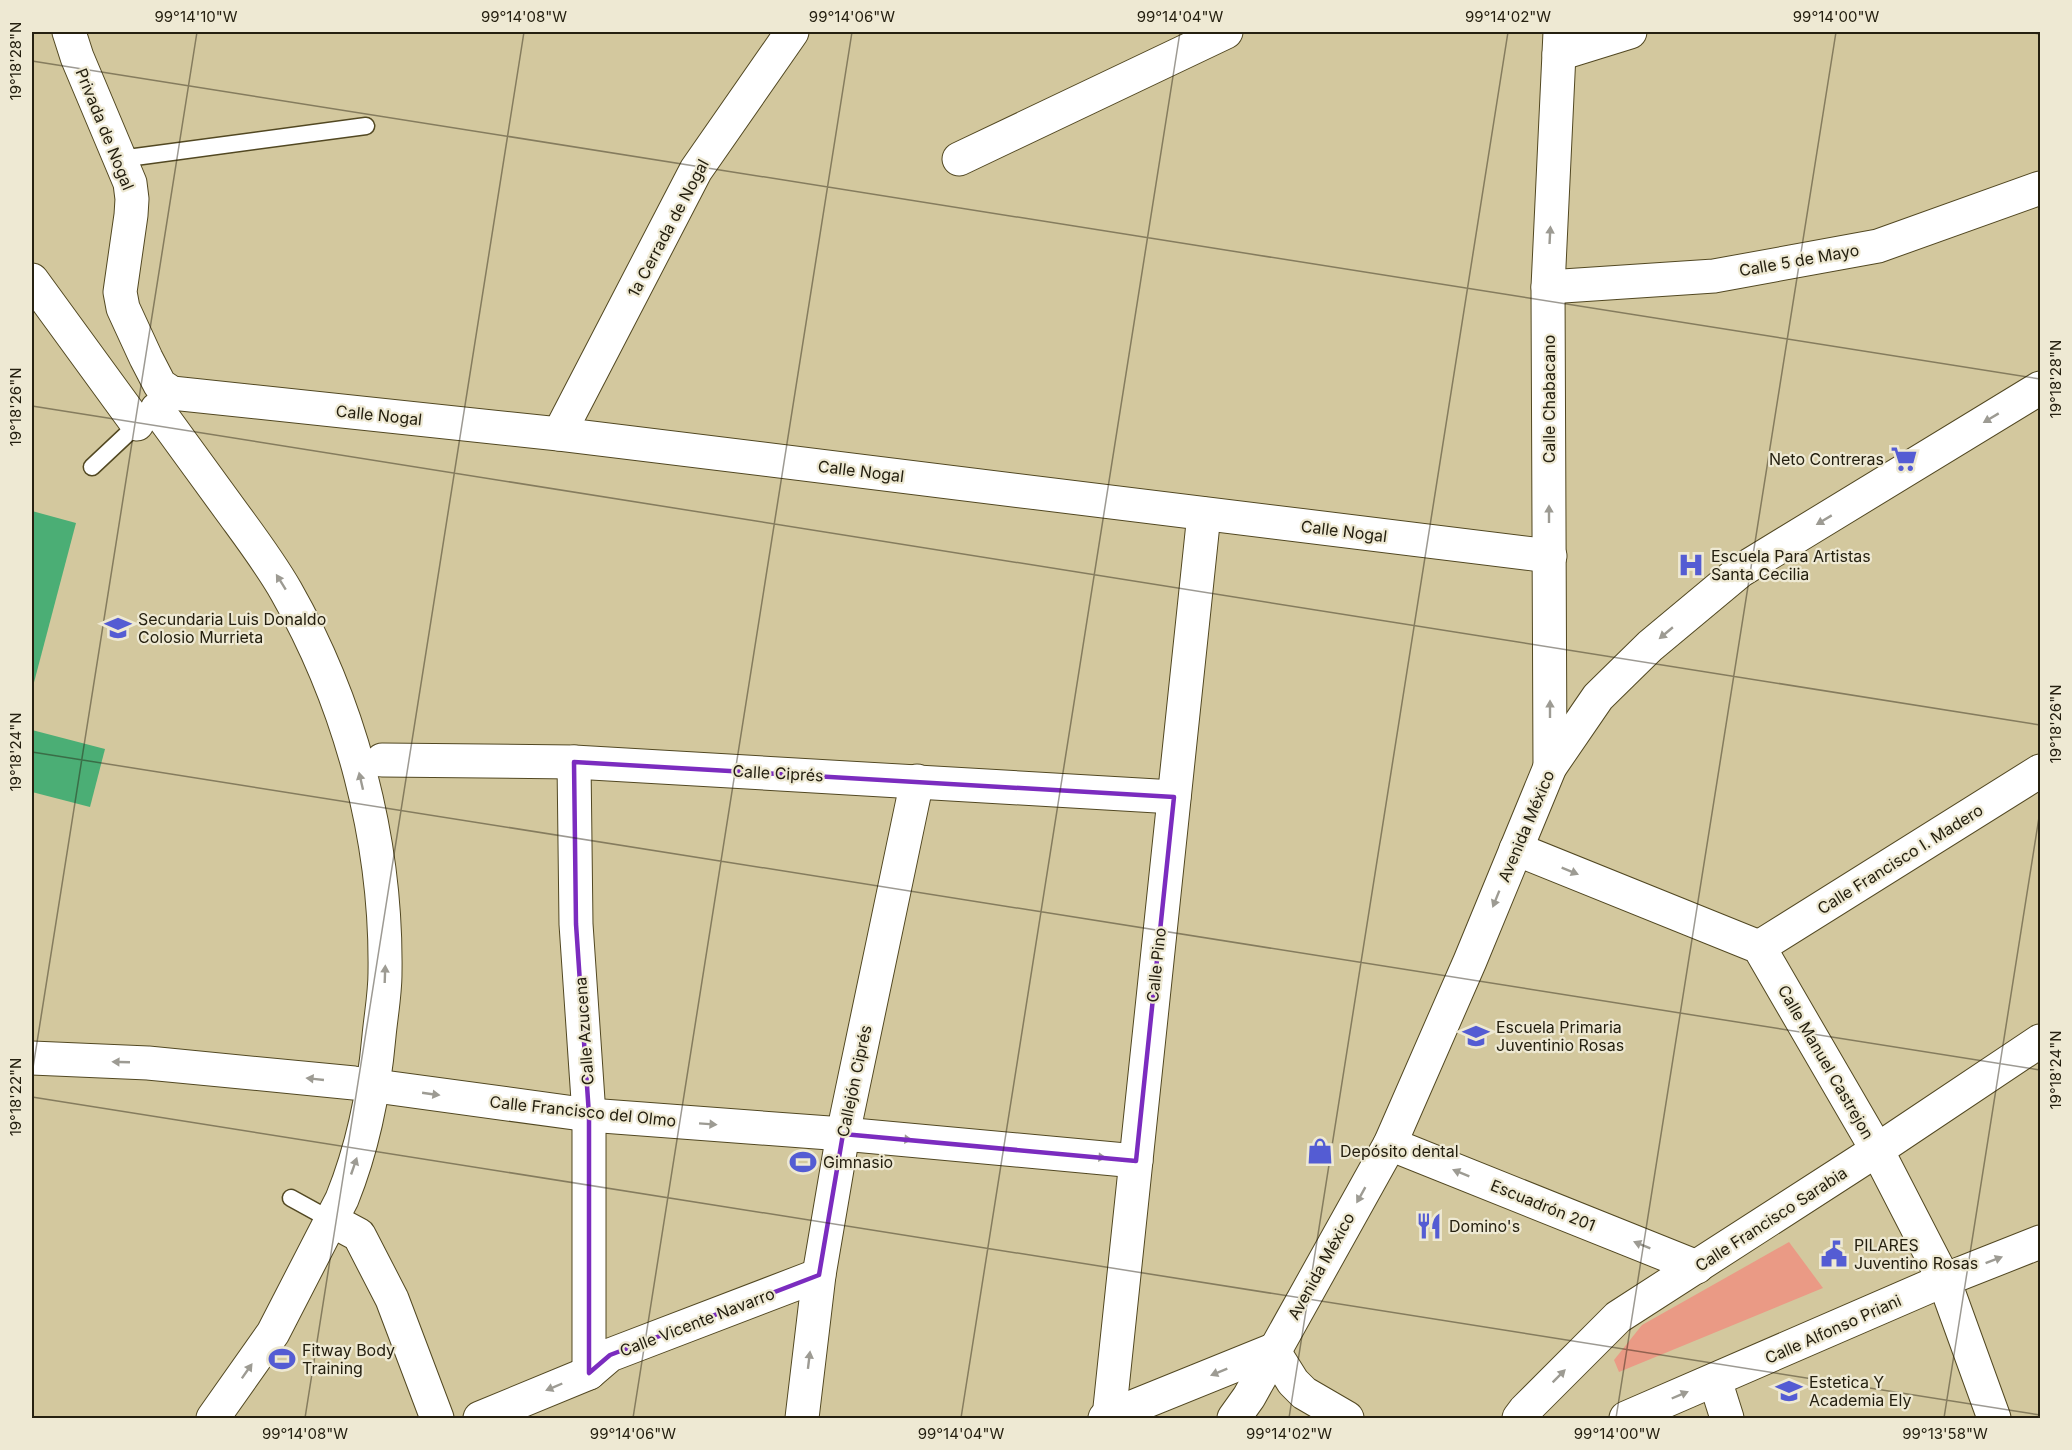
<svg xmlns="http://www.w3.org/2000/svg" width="2072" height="1450" font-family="Inter,sans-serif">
	<rect width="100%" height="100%" fill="#d3c89e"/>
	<polygon fill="#ea9a85" points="1789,1242 1823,1288 1619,1372 1614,1360 1642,1325"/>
	<g fill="#4bae75">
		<polygon points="32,511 76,523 32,690"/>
		<polygon points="32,730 105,749 90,807 32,792"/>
	</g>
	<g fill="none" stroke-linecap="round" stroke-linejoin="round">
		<g stroke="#524822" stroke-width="19">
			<g id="lane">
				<polyline points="120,159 366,126"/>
				<polyline points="92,467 141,421"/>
				<polyline points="291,1198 331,1220"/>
			</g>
		</g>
		<g stroke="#524822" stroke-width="35">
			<g id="street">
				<polyline points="69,32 77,57 130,183 132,199 131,215 120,292 123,308 146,358 160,385 172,393 559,434 1550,556"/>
				<polyline points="1559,54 1630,32"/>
				<polyline points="959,159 1226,32"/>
				<polyline points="32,280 137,424"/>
				<polyline points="1548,287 1714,276 1878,246 2040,188"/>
				<path d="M 157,409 C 182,443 207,478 232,512 C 251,538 270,563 286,591 C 351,705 387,841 385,973 C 385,994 381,1015 379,1036 C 374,1092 363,1147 342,1199 L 273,1333 L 213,1418"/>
				<polyline points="559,434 696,170 792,32"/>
				<polyline points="382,760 574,762 1174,797"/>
				<polyline points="574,762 576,924 589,1115 589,1373"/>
				<polyline points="1550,767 1548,287 1560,32"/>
				<polyline points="1516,849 1759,947 1877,1150 1944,1280 1994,1418"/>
				<polyline points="1759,947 2040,771"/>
				<polyline points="32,1058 148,1063 354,1083 589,1115 843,1134 1136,1161"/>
				<polyline points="1390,1144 1697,1267"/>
				<polyline points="331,1220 359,1235 392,1299 437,1418"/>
				<polyline points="1715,1380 1727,1418"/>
				<polyline points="1109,1417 1204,514"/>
				<polyline points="480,1418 589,1373 610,1355 819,1275"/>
				<polyline points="802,1418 819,1275 843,1134 917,781"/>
				<polyline points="1519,1418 1525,1410 1618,1317 1877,1150 2040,1041"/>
			</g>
		</g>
		<g stroke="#524822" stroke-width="35">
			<g id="secondary">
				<polyline points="1273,1350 1293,1382 1304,1393 1347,1418"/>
				<polyline points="1105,1418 1273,1350"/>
				<polyline points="1234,1418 1249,1397 1390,1144 1470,961 1550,767 1598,697 1650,646 1740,571 2040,388"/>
				<polyline points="1626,1418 1944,1280 2040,1242"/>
			</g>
		</g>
		<use href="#lane" stroke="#fff" stroke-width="16"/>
		<use href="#street" stroke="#fff" stroke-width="33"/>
		<use href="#secondary" stroke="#fff" stroke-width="33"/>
	</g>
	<defs><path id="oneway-solid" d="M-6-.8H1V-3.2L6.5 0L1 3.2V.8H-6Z" transform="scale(1.5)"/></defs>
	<g fill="#9d9b93">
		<use href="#oneway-solid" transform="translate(1550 235) rotate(-87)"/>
		<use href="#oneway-solid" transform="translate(1991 418) rotate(149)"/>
		<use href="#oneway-solid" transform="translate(1549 514) rotate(-90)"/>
		<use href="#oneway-solid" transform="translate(1824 520) rotate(149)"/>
		<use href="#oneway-solid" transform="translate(281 582) rotate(-122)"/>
		<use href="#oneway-solid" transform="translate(1666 633) rotate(140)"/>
		<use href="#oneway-solid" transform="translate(1550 709) rotate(-90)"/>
		<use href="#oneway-solid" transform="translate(361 781) rotate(-103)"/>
		<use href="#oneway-solid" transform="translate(1570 871) rotate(22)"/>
		<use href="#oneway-solid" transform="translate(1496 899) rotate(112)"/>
		<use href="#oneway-solid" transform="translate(385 974) rotate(-88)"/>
		<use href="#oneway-solid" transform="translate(121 1062) rotate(-178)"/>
		<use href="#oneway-solid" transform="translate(315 1079) rotate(-174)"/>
		<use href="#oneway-solid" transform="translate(431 1094) rotate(8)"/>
		<use href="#oneway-solid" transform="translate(708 1124) rotate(4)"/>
		<use href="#oneway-solid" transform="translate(903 1139) rotate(5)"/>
		<use href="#oneway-solid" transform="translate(1097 1157) rotate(5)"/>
		<use href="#oneway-solid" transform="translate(354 1166) rotate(-71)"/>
		<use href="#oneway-solid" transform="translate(1461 1173) rotate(-158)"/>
		<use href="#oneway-solid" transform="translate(1361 1195) rotate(119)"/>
		<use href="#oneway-solid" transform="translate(1642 1245) rotate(-158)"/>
		<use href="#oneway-solid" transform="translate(1994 1260) rotate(-21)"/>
		<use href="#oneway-solid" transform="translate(809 1360) rotate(-83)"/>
		<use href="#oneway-solid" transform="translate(247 1371) rotate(-55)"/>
		<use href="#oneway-solid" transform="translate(1219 1372) rotate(158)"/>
		<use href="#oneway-solid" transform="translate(1559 1376) rotate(-45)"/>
		<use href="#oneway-solid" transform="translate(554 1387) rotate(157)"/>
		<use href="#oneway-solid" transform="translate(1680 1395) rotate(-23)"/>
	</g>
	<path fill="none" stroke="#7b2cbf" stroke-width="4.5" stroke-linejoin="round" d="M 574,762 L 1174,797 L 1136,1161 L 843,1134 L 819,1275 L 610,1355 L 589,1373 L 589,1115 L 576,924 Z"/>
	<path fill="none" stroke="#252010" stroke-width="1.5" stroke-opacity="0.45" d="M 2026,32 L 2040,34M 32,61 L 2040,379M 32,406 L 2040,725M 32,752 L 2040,1070M 32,1074 L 197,32M 32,1097 L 2040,1415M 305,1418 L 524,32M 633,1418 L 852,32M 961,1418 L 1180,32M 1289,1418 L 1508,32M 1616,1418 L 1836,32M 1944,1418 L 2040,811"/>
	<defs>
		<g id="supermarket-bare" transform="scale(2.07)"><path d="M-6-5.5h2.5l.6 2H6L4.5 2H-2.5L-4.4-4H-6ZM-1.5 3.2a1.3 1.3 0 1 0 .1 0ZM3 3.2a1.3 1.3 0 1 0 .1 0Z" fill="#545cd3" stroke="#eee9d3" stroke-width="2.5" paint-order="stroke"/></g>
		<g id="hospital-bare" transform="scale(2.07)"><path d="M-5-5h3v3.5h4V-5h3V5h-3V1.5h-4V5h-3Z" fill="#545cd3" stroke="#eee9d3" stroke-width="2.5" paint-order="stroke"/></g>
		<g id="school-bare" transform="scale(2.07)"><path d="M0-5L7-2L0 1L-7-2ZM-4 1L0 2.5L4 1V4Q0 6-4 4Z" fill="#545cd3" stroke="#eee9d3" stroke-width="2.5" paint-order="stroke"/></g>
		<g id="shop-bare" transform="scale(2.07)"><path d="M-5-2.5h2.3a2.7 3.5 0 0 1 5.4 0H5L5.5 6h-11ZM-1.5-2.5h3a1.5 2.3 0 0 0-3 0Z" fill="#545cd3" stroke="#eee9d3" stroke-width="2.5" paint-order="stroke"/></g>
		<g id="stadium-bare" transform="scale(2.07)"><path d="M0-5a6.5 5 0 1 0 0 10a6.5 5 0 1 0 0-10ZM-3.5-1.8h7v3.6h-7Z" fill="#545cd3" stroke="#eee9d3" stroke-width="2.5" paint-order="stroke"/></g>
		<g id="restaurant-bare" transform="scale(2.07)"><path d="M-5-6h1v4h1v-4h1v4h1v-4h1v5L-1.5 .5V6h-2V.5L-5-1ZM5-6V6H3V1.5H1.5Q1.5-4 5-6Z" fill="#545cd3" stroke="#eee9d3" stroke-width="2.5" paint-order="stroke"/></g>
		<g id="civic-bare" transform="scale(2.07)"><path d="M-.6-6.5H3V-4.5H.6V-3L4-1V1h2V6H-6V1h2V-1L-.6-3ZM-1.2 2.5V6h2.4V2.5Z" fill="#545cd3" stroke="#eee9d3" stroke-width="2.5" paint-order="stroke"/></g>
		<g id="university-bare" transform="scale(2.07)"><path d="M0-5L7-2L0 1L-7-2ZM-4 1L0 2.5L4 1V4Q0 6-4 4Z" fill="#545cd3" stroke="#eee9d3" stroke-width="2.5" paint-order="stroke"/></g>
	</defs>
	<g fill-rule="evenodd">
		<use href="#supermarket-bare" x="1904" y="459"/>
		<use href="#hospital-bare" x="1691" y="565"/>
		<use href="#school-bare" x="118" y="628"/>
		<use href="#school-bare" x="1476" y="1036"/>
		<use href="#shop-bare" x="1320" y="1151"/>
		<use href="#stadium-bare" x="803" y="1162"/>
		<use href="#restaurant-bare" x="1429" y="1226"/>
		<use href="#civic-bare" x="1834" y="1254"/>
		<use href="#stadium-bare" x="282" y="1359"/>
		<use href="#university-bare" x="1789" y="1391"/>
	</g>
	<g text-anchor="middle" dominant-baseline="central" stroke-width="4.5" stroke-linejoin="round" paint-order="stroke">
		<g font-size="16" fill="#252010" stroke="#eee9d3">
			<text transform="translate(105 129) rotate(68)">Privada de Nogal</text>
			<text transform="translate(668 228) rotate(-62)">1a Cerrada de Nogal</text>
			<text transform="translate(1799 260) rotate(-10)">Calle 5 de Mayo</text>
			<text transform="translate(1549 399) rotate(-90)">Calle Chabacano</text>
			<text transform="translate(379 415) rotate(6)">Calle Nogal</text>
			<text transform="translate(861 471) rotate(7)">Calle Nogal</text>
			<text transform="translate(1344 531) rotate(7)">Calle Nogal</text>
			<text transform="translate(778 773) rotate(3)">Calle Ciprés</text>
			<text transform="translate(1526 826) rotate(-67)">Avenida México</text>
			<text transform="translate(1900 859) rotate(-32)">Calle Francisco I. Madero</text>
			<text transform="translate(1156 965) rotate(-84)">Calle Pino</text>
			<text transform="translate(584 1031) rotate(-94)">Calle Azucena</text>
			<text transform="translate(1826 1062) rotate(60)">Calle Manuel Castrejon</text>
			<text transform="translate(854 1081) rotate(-78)">Callejón Ciprés</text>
			<text transform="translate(583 1111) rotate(6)">Calle Francisco del Olmo</text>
			<text transform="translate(1543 1205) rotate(22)">Escuadrón 201</text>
			<text transform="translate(1771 1219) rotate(-33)">Calle Francisco Sarabia</text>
			<text transform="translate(1321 1266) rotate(-61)">Avenida México</text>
			<text transform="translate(697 1322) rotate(-21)">Calle Vicente Navarro</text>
			<text transform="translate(1833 1329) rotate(-24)">Calle Alfonso Priani</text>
		</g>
		<g font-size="16" fill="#252010" stroke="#eee9d3" text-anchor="start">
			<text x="1884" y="459" text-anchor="end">Neto Contreras</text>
			<text x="1711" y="556">Escuela Para Artistas<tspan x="1711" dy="18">Santa Cecilia</tspan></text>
			<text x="138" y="619">Secundaria Luis Donaldo<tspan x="138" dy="18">Colosio Murrieta</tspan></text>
			<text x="1496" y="1027">Escuela Primaria<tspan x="1496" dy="18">Juventinio Rosas</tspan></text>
			<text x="1340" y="1151">Depósito dental</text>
			<text x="823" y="1162">Gimnasio</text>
			<text x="1449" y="1226">Domino's</text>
			<text x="1854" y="1245">PILARES<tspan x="1854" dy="18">Juventino Rosas</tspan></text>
			<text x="302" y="1350">Fitway Body<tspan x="302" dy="18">Training</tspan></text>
			<text x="1809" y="1382">Estetica Y<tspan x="1809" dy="18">Academia Ely</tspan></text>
		</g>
	</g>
	<rect width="2072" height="1450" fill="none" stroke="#eee9d3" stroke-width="66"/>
	<rect x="33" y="33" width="2006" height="1384" fill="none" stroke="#252010" stroke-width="2"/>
	<g font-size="15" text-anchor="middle" fill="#252010">
		<text x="196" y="22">99°14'10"W</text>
		<text x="524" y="22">99°14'08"W</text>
		<text x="852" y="22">99°14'06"W</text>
		<text x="1180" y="22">99°14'04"W</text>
		<text x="1508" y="22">99°14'02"W</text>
		<text x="1836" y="22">99°14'00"W</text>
		<text transform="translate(16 61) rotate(-90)" y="5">19°18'28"N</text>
		<text transform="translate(2056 379) rotate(-90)" y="5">19°18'28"N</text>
		<text transform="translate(16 407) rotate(-90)" y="5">19°18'26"N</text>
		<text transform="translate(2056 724) rotate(-90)" y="5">19°18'26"N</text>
		<text transform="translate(16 752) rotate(-90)" y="5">19°18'24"N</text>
		<text transform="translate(2056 1070) rotate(-90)" y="5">19°18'24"N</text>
		<text transform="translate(16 1097) rotate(-90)" y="5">19°18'22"N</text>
		<text x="305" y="1439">99°14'08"W</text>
		<text x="633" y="1439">99°14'06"W</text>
		<text x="961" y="1439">99°14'04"W</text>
		<text x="1289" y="1439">99°14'02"W</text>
		<text x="1617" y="1439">99°14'00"W</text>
		<text x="1945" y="1439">99°13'58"W</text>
	</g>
</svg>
